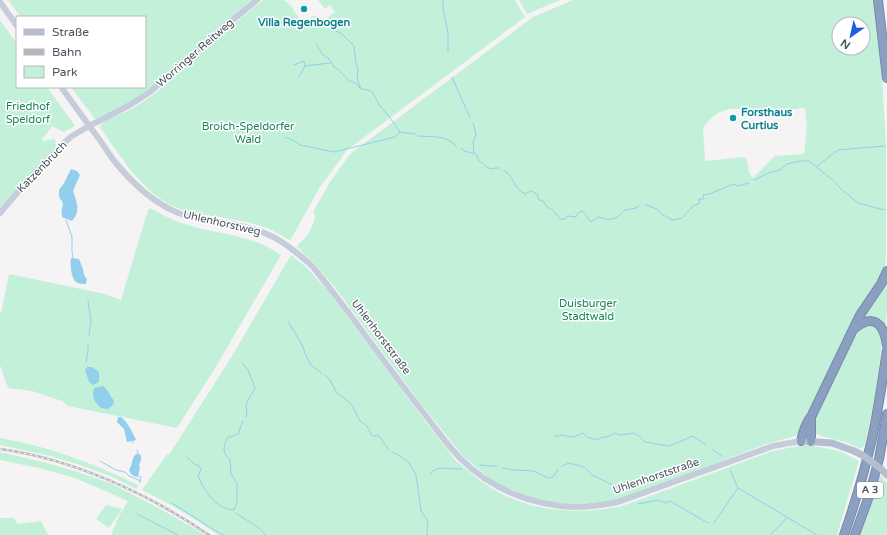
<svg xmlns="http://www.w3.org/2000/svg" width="887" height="535" font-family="'Varela Round',sans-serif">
	<rect width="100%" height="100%" fill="#f5f3f3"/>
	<g fill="#c3f0d9" fill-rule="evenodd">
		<polygon points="8,0 252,0 145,93 138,98 95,119 71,87 145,87 145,17 21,17"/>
		<path d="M 263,0 C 268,0 278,0 283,0 C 292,3 296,16 303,23 L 312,16 L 320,17 L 324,20 L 335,12 L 330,5 L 325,9 L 318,0 L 515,0 L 525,17 L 347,150 L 326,179 L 321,185 L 291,239 L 289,240 C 282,236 275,231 267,228 C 240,218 211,218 183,210 C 144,197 122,158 100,127 C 104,118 121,115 129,110 C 152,98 170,81 188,64 L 191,65 L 194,62 L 192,60 L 220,36 Z"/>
		<polygon points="519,0 560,0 527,14"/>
		<path d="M 573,0 L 874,0 L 882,75 L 886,146 L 886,256 L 885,267 L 881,280 L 848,335 L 799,432 L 795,436 L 766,444 L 706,467 L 637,494 L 617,500 L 597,503 L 574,504 L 552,502 L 537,499 L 522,494 L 503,486 L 490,479 L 463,456 L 421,404 L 334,286 L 313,262 L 297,247 C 299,243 301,242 304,239 C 309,234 315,222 315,215 L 313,212 L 330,182 L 350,154 L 533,17 ZM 839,24 L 863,24 L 863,48 L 839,48 ZM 805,108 L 807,128 L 804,154 L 775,156 L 753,178 L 749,173 L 747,159 L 743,157 L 705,161 L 703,128 L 708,121 L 718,113 L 729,109 L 742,109 L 743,113 Z"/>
		<polygon points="0,20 17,44 17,87 47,87 75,126 64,132 52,126 45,136 42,138 43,141 55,139 56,147 0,207"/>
		<path d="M 150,208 C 159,213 168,218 178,222 C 203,231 231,233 256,242 C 265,245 273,250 281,255 L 217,365 L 177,428 L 68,406 L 62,401 L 32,391 L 8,388 L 0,365 L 0,312 L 1,313 L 9,274 L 105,294 L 121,300 L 148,210 Z"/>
		<path d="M 291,255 L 307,268 L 328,291 L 415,408 L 456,461 L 477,478 L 491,488 L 507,497 L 530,505 L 550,509 L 575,511 L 596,510 L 619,507 L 639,500 L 770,452 L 788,448 L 806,445 L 830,449 L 842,452 L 859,461 L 837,535 L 218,535 C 194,518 169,503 142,490 L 167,454 L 169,455 L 232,356 Z"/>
		<polygon points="887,277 887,311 885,329 860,322"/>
		<polygon points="875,325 882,333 882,342 876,393 865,444 861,449 845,442 818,435 815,432 813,423 819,406 859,328 862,326"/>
		<path d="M 0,438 C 48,446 95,464 138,485 L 137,489 L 110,476 L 80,465 L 50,456 L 0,445 Z"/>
		<polygon points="0,452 47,463 78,472 112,484 157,507 197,530 204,535 111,535 119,516 128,501 75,478 39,468 0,460"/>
		<polygon points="880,475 887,483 887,535 861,535 873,498"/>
		<polygon points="106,505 122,509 109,528 96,519"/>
		<polygon points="0,518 14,518 18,524 41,521 47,533 50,535 0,535"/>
	</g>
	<g fill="#91cfec">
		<path d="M 71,169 L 77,171 L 80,175 L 73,191 C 77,203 81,211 72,221 L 62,217 C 62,215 61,211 62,209 C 63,204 64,203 60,199 L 60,198 L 59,197 L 59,190 L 64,183 Z"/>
		<path d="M 71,258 L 79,259 L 83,269 L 84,275 L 87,279 L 86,284 C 83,284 79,284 76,282 C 71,278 70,264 71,258 Z"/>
		<polygon points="87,367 92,367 99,372 99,382 93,385 89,382 85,370"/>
		<path d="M 103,386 L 107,390 L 114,401 L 113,405 L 108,409 L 101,408 C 95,402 91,398 94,388 Z"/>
		<path d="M 118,417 L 121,417 C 128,423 132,431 136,440 L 127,442 L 124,429 L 117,422 Z"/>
		<path d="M 136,454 L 140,454 C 142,458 141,461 139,465 L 140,468 L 138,476 L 136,477 L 131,474 L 129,470 C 133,464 131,459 136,454 Z"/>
	</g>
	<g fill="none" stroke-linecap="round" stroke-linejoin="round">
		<g stroke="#91cfec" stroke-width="1">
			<polyline points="443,0 443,8 448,34 448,53"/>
			<polyline points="336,31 342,34 354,46 356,63 358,69 357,79 361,89 369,90 373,93 380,106 388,115 400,132"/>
			<polyline points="316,44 322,54 325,56 329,59 334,67 338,69 349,81 355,83 360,88"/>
			<polyline points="294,65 304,61 305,66"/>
			<polyline points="299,77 305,66 330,63"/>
			<polyline points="452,77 470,118"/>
			<polyline points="473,123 476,134 473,142 474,153"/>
			<path d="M 418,136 C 431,137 448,135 456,146"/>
			<polyline points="285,137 295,141 300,145 334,152 395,137 400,132 415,134"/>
			<path d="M 461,148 L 464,151 L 476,154 L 479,161 C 484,163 485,167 490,169 L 495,168 L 499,168"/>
			<polyline points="816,167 838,150 885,146"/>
			<path d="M 504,171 C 506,172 508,173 509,175 C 515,181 515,189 525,194 L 531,191 L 537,194 L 539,200 L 543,201 L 547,207 L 553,210 L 560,219 L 565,219 L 568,216 L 576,217 L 579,212 L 582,211 C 587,214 587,219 591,222 L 598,217 C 611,221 616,220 625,210 L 636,208 L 639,206"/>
			<polyline points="754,180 769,173 780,170 787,164 800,161 809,161 834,181 841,189 858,203 884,210"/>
			<polyline points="646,205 657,209 661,214 673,220 682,218 693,206 700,203 699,199 704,199 703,195 709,194 734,184 738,186 749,183"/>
			<polyline points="66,220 72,237 72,252 73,259"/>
			<polyline points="88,301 91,321 89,335"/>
			<polyline points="288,321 302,345 307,358 312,366 322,373"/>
			<polyline points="86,362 88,352 88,343"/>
			<polyline points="242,363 248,370 255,388 246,404 247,414 246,417"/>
			<polyline points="325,375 330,380 337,393 344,398 352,405 360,421 367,426 372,436 374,436 378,435 389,450"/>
			<path d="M 554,436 L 559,436 L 562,435 C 574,438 573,437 583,433 L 587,437 L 597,440 L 603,437 L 608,437 L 610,435 L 611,435 L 614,433 L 620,435 L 634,433 L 639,436 L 645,442 L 669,446 L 693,436 L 706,445"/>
			<polyline points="132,440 133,443"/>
			<polyline points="137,450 138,454"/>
			<polyline points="713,450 722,456"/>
			<polyline points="392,452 399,455 409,463 416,475 421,511 428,521 427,528 427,535"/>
			<path d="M 187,457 L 194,464 L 198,465 L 201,469 L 198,476 C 205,492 215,508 234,510 L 237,502 L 237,483 L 231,474 L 230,460 C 222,452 223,448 227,438 L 238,434 L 243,421"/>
			<polyline points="100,461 116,470 125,472 129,476 139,480 140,482"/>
			<polyline points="480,465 489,466 497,466"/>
			<polyline points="562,466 569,463 584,467 592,475 621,489 631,487"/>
			<polyline points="503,468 513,470 534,471 548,478 553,477 558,470"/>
			<polyline points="730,470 738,488"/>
			<path d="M 430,474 C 437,464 451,470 462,469"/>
			<polyline points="138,476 141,477 140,482"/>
			<polyline points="172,503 216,531 224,535"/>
			<polyline points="638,504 658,500 665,503 670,501 708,523"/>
			<path d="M 236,513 C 243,519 262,527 265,535"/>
			<polyline points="137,514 178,535"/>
			<polyline points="714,523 738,488 817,535"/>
			<polyline points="770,535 788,517"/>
		</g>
		<g stroke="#768aac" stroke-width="10">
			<g id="highway">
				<polyline points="878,0 887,78"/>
				<path d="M 855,328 C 866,319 878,317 884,333 C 886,337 886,341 887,345"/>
				<path d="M 801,441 C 803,431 806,423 812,415 L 860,315 L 881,284 L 887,271"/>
				<polyline points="811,441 811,418"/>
				<path d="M 844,535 C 854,506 863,477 870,447 C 878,415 882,382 887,350"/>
				<polyline points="855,535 869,496 879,459 887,414"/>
			</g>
		</g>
		<g stroke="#c6cdda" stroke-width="6">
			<polyline points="0,2 17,26"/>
			<path d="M 61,87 C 73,103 84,119 96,135 C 103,144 108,153 115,162 C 133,184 154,204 181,214 C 191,217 203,219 213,221 C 240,225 267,230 289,247 C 296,252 303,258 309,263 C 314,267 317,273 321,277 C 331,289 339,301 348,312 C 374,347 399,382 426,416 C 437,430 448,446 461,459 C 491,489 531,505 574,507 C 588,507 603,505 618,502 L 773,446 L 801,441"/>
			<polyline points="0,213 28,180 65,142 72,136 89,126 128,106 150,92 216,34 257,0"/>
		</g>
		<g stroke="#b3bed0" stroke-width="7">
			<polyline points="801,441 832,443 854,451"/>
			<polyline points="881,469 887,475"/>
		</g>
		<use href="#highway" stroke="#8b9fc0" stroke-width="8"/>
		<g stroke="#b5b7bc" stroke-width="2.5">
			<path id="rail" d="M 0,449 C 73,459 149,494 209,535"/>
		</g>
		<use href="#rail" stroke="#fff" stroke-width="1" stroke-dasharray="3" stroke-linecap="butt"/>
		<polyline stroke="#b3bed0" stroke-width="7" points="854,451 864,456 881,469"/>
	</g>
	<g fill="#0f9aa8" stroke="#fff" stroke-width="1.5">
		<circle cx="304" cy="9" r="4"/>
		<circle cx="733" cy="118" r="4"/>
	</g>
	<g text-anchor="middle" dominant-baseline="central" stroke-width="3" stroke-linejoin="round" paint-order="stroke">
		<rect fill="#fff" stroke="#808790" stroke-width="1" x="857" y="482" width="26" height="16" rx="3"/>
		<g font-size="10" font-weight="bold" fill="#4a5360">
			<text x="870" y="490">A 3</text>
		</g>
		<g font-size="11" font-weight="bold" fill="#0d838f" stroke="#fff">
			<text x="304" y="22">Villa Regenbogen</text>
			<text x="741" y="112" text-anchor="start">Forsthaus<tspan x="741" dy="13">Curtius</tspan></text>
		</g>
		<g font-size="11" fill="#4a5360" stroke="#fff">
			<text transform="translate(195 53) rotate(-41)">Worringer Reitweg</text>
			<text transform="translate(42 167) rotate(-46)">Katzenbruch</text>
			<text transform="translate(222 223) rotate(13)">Uhlenhorstweg</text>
			<text transform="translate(381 337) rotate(53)">Uhlenhorststraße</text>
			<text transform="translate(656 476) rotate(-19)">Uhlenhorststraße</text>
		</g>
		<g font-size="11" fill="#19835a" stroke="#fff">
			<text x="28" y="106">Friedhof<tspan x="28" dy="13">Speldorf</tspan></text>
			<text x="248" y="126">Broich-Speldorfer<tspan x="248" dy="13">Wald</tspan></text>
			<text x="588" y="303">Duisburger<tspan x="588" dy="13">Stadtwald</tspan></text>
		</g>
	</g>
	<rect x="16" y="16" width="130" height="72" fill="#ffffff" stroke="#b7babf"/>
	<rect x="24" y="29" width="20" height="6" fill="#b3bed0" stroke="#b7babf"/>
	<text x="52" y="36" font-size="12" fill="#4a5360">Straße</text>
	<rect x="24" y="49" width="20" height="6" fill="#b5b7bc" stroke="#b7babf"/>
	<text x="52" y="56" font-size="12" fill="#4a5360">Bahn</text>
	<rect x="24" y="66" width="20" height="12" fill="#c3f0d9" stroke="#b7babf"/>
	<text x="52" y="76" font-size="12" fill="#4a5360">Park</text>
	<g transform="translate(851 36) rotate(214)"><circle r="19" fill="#ffffff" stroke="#b7babf"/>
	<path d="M0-3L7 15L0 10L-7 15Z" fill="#1d5ee4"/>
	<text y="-6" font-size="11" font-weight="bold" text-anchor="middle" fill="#4a5360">N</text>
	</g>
</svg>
